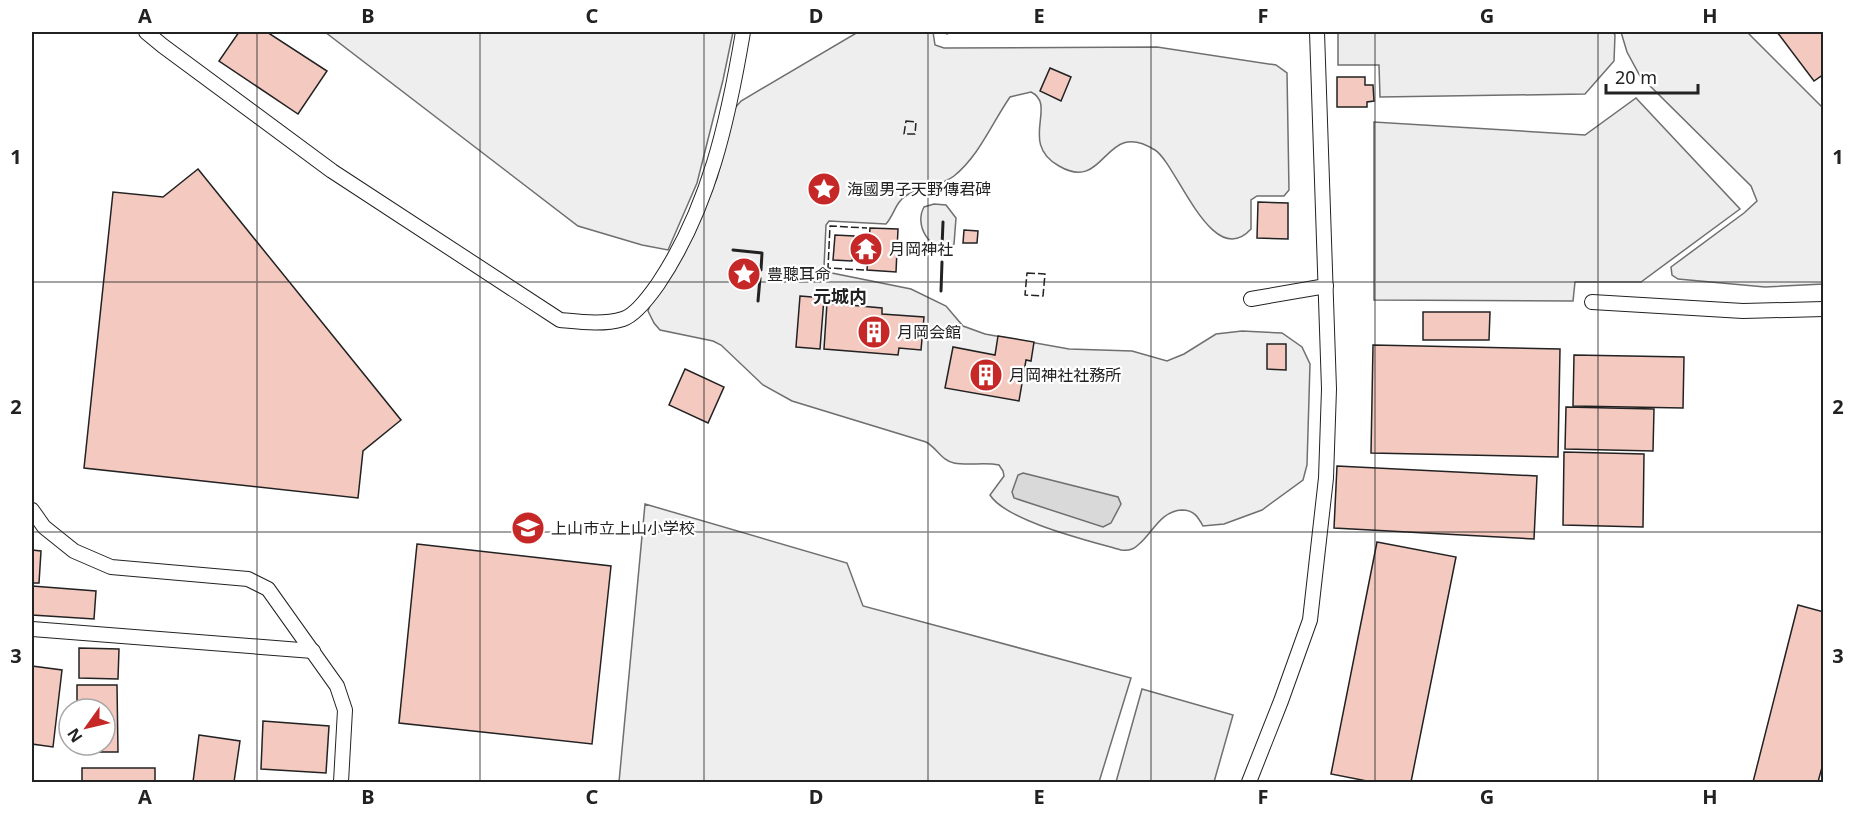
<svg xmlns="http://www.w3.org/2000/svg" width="1855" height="814" font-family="'Noto Sans','Noto Sans JP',sans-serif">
	<rect width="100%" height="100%" fill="#fff"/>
	<g fill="#eee" stroke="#6f6f6f" stroke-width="1.5">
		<polygon points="325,32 733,32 723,80 697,183 668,250 642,245 578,226"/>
		<path d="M 858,32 L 888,33 L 895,32 L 933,32 L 935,45 L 944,48 L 1157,47 L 1276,65 L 1287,73 L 1289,190 L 1284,196 L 1257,196 L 1251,200 L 1251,229 C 1212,272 1177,164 1155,150 C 1103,117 1107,194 1059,166 C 1018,143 1058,105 1031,92 L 1010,97 C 992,123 979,156 954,176 C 940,187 921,186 907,195 C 896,201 894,215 886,224 L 829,221 L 826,225 L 824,267 L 827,272 L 911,289 L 946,306 L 963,326 L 985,334 L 1069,349 L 1132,351 L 1167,361 L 1184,354 L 1216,334 L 1242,331 L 1282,333 L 1302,347 L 1310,364 L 1307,465 L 1303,480 L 1262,510 L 1224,524 L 1203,526 C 1198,517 1194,510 1182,510 C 1160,511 1153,533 1138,545 C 1133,550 1127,551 1121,550 C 1090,541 1006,521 990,495 L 1004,476 L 1003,471 L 999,465 C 984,462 968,466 954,463 C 942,461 937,448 926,442 L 792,401 L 763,385 L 721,345 L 713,341 L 660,330 L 654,323 L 648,311 L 651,302 L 683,256 L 717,178 L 734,109 L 741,101 Z"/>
		<polygon points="1621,32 1747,32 1823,108 1823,284 1765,287 1678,279 1672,275 1671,267 1744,213 1757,201 1751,186 1640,76 1627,52"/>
		<path d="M 934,204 L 946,205 L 956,218 L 954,244 L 951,248 C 929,251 914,225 924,207 Z"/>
		<polygon points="645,504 847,563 863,606 1131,678 1099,782 619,782"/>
	</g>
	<g fill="#ededed" stroke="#6f6f6f" stroke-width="1.5">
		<polygon points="1338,32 1613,32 1615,35 1614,61 1585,94 1380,97 1379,65 1338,65"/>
		<polygon points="1636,98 1740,209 1641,282 1575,282 1573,301 1374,300 1374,122 1585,135"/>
		<polygon points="1142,689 1233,715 1214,782 1116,782"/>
	</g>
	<polygon fill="#d9d9d9" stroke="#6f6f6f" stroke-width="1.5" points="1023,473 1118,497 1121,504 1111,523 1103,527 1014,498 1012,492 1018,475"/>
	<g fill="#f3c9c0" stroke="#222" stroke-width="1.5">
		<polygon points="239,32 267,32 327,71 298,114 219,61"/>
		<polygon points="1777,32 1824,32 1824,74 1814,81"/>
		<polygon points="1050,68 1071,77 1061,101 1040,91"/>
		<polygon points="1337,77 1365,77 1365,85 1373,85 1374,101 1367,102 1367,107 1337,107"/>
		<polygon points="198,169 401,420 363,451 358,498 84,468 113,192 163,197"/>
		<polygon points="1258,202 1288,203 1288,239 1257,238"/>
		<polygon points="870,228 898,229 896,272 867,270 868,257 853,256 852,261 833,260 835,235 854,236 854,240 869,241"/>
		<polygon points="964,230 978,231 977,243 963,243"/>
		<polygon points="800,296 824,298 820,349 796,347"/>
		<polygon points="827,303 882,308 882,314 924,317 921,350 899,348 898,355 824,349"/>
		<polygon points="1423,312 1490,312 1489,340 1423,340"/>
		<polygon points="998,336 1034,342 1031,361 1026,360 1019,401 945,388 953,347 995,355"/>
		<polygon points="1267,344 1286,344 1286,370 1267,369"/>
		<polygon points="1373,345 1560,349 1558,457 1371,453"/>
		<polygon points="1574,355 1684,357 1683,408 1573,406"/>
		<polygon points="685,369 724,387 708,423 669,405"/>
		<polygon points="1566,407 1654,409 1653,451 1565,449"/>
		<polygon points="1564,452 1644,454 1643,527 1563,525"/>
		<polygon points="1337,466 1537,476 1534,539 1334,528"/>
		<polygon points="1377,542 1456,557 1411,782 1372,782 1331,774"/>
		<polygon points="417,544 611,566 592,744 399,723"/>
		<polygon points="32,550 41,551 39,583 32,583"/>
		<polygon points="32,586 96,591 94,619 32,615"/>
		<polygon points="1798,605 1824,612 1824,760 1818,782 1753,782"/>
		<polygon points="79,648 119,649 118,679 79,678"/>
		<polygon points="32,666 62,670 53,747 32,744"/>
		<polygon points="77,685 117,685 118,752 77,752 77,745 105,745 105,709 77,709"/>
		<polygon points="263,721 329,726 326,773 261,769"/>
		<polygon points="199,735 240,741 234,782 193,782"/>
		<rect x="82" y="768" width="73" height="14"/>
	</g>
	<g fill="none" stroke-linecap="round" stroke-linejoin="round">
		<g stroke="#222" stroke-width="16">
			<g id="lane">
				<path d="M 146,32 L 163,46 L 332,171 L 560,320 C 581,322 603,325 623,319 C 636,315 651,294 658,284 C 709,208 728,121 743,32"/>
				<polyline points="1251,299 1326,286"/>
				<polyline points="1592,302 1743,311 1824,309"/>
				<polyline points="32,510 44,527 74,551 111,567 248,579 268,589 337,686 345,710 341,782"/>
				<polyline points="32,629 313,651"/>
				<polyline points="1249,782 1281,701 1310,620 1326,478 1329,389 1317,32"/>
			</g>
		</g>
		<use href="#lane" stroke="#fff" stroke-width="14"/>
		<g stroke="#222" stroke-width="1.5" stroke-dasharray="8 3" stroke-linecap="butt">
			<polygon points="906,121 916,122 915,134 904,134"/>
			<polyline points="864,270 828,268 830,226 867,228"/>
			<polygon points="1027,273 1045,274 1043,296 1025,295"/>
		</g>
		<g stroke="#222" stroke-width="3">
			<polyline points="947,32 947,33"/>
			<polyline points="942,247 943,222"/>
			<polyline points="733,250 762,253 761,270"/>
			<polyline points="941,291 942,262"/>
			<polyline points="758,301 760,278"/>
		</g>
	</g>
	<path fill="none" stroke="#222" stroke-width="1.5" stroke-opacity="0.55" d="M 257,32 L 257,782M 480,32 L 480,782M 704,32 L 704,782M 928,32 L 928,782M 1151,32 L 1151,782M 1375,32 L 1375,782M 1598,32 L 1598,782M 32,282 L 1824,282M 32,532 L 1824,532"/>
	<defs>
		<g id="sight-disc" transform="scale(1.725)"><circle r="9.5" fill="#c62828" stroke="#fff"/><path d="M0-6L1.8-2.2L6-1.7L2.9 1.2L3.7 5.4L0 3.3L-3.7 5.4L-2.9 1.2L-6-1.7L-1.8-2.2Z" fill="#fff"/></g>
		<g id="temple-disc" transform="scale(1.725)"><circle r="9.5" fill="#c62828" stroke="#fff"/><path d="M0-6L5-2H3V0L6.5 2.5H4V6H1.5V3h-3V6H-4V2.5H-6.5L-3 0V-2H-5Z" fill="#fff"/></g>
		<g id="building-disc" transform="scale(1.725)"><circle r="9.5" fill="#c62828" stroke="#fff"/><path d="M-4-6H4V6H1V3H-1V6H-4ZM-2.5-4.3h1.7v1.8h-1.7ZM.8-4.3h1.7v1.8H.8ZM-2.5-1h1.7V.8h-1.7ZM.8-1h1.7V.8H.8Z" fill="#fff"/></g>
		<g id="school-disc" transform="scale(1.725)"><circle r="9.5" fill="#c62828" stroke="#fff"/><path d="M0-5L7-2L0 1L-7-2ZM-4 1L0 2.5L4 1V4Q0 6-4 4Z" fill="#fff"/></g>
	</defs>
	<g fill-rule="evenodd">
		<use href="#sight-disc" x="824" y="189"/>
		<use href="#temple-disc" x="866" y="249"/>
		<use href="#sight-disc" x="744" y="274"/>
		<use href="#building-disc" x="874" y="332"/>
		<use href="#building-disc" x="986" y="375"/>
		<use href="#school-disc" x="528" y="528"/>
	</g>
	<g text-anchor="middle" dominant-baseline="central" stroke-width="4.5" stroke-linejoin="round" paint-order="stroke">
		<g font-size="16" fill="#222" stroke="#fff" text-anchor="start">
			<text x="847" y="189">海國男子天野傳君碑</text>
			<text x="889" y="249">月岡神社</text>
			<text x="767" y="274">豊聰耳命</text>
			<text x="897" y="332">月岡会館</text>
			<text x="1009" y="375">月岡神社社務所</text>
			<text x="551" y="528">上山市立上山小学校</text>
		</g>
		<g font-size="18" font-weight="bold" fill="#222" stroke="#fff">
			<text x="840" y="296">元城内</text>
		</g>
	</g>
	<rect width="1855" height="814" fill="none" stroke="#ffffff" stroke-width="66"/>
	<g transform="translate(87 727) rotate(236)"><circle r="28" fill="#ffffff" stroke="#a7a7a7" stroke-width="1.5"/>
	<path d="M0-4.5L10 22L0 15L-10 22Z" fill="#c62828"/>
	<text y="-9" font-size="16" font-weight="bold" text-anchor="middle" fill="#222222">N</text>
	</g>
	<path d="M1606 84v9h92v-9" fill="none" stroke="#222222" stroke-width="3"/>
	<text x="1615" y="84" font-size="18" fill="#222222" stroke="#ffffff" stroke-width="4.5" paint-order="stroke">20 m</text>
	<rect x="33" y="33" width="1789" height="748" fill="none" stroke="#222" stroke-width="2"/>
	<g font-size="20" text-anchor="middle" font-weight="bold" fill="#222">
		<text x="145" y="23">A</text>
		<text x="368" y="23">B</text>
		<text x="592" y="23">C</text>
		<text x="816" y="23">D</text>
		<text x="1039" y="23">E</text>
		<text x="1263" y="23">F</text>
		<text x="1487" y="23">G</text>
		<text x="1710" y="23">H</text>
		<text x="16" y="164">1</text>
		<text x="1838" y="164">1</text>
		<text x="16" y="414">2</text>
		<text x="1838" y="414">2</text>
		<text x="16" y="663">3</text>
		<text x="1838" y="663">3</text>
		<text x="145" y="804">A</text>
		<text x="368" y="804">B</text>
		<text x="592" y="804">C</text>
		<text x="816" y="804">D</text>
		<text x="1039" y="804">E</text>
		<text x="1263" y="804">F</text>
		<text x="1487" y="804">G</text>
		<text x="1710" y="804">H</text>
	</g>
</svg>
